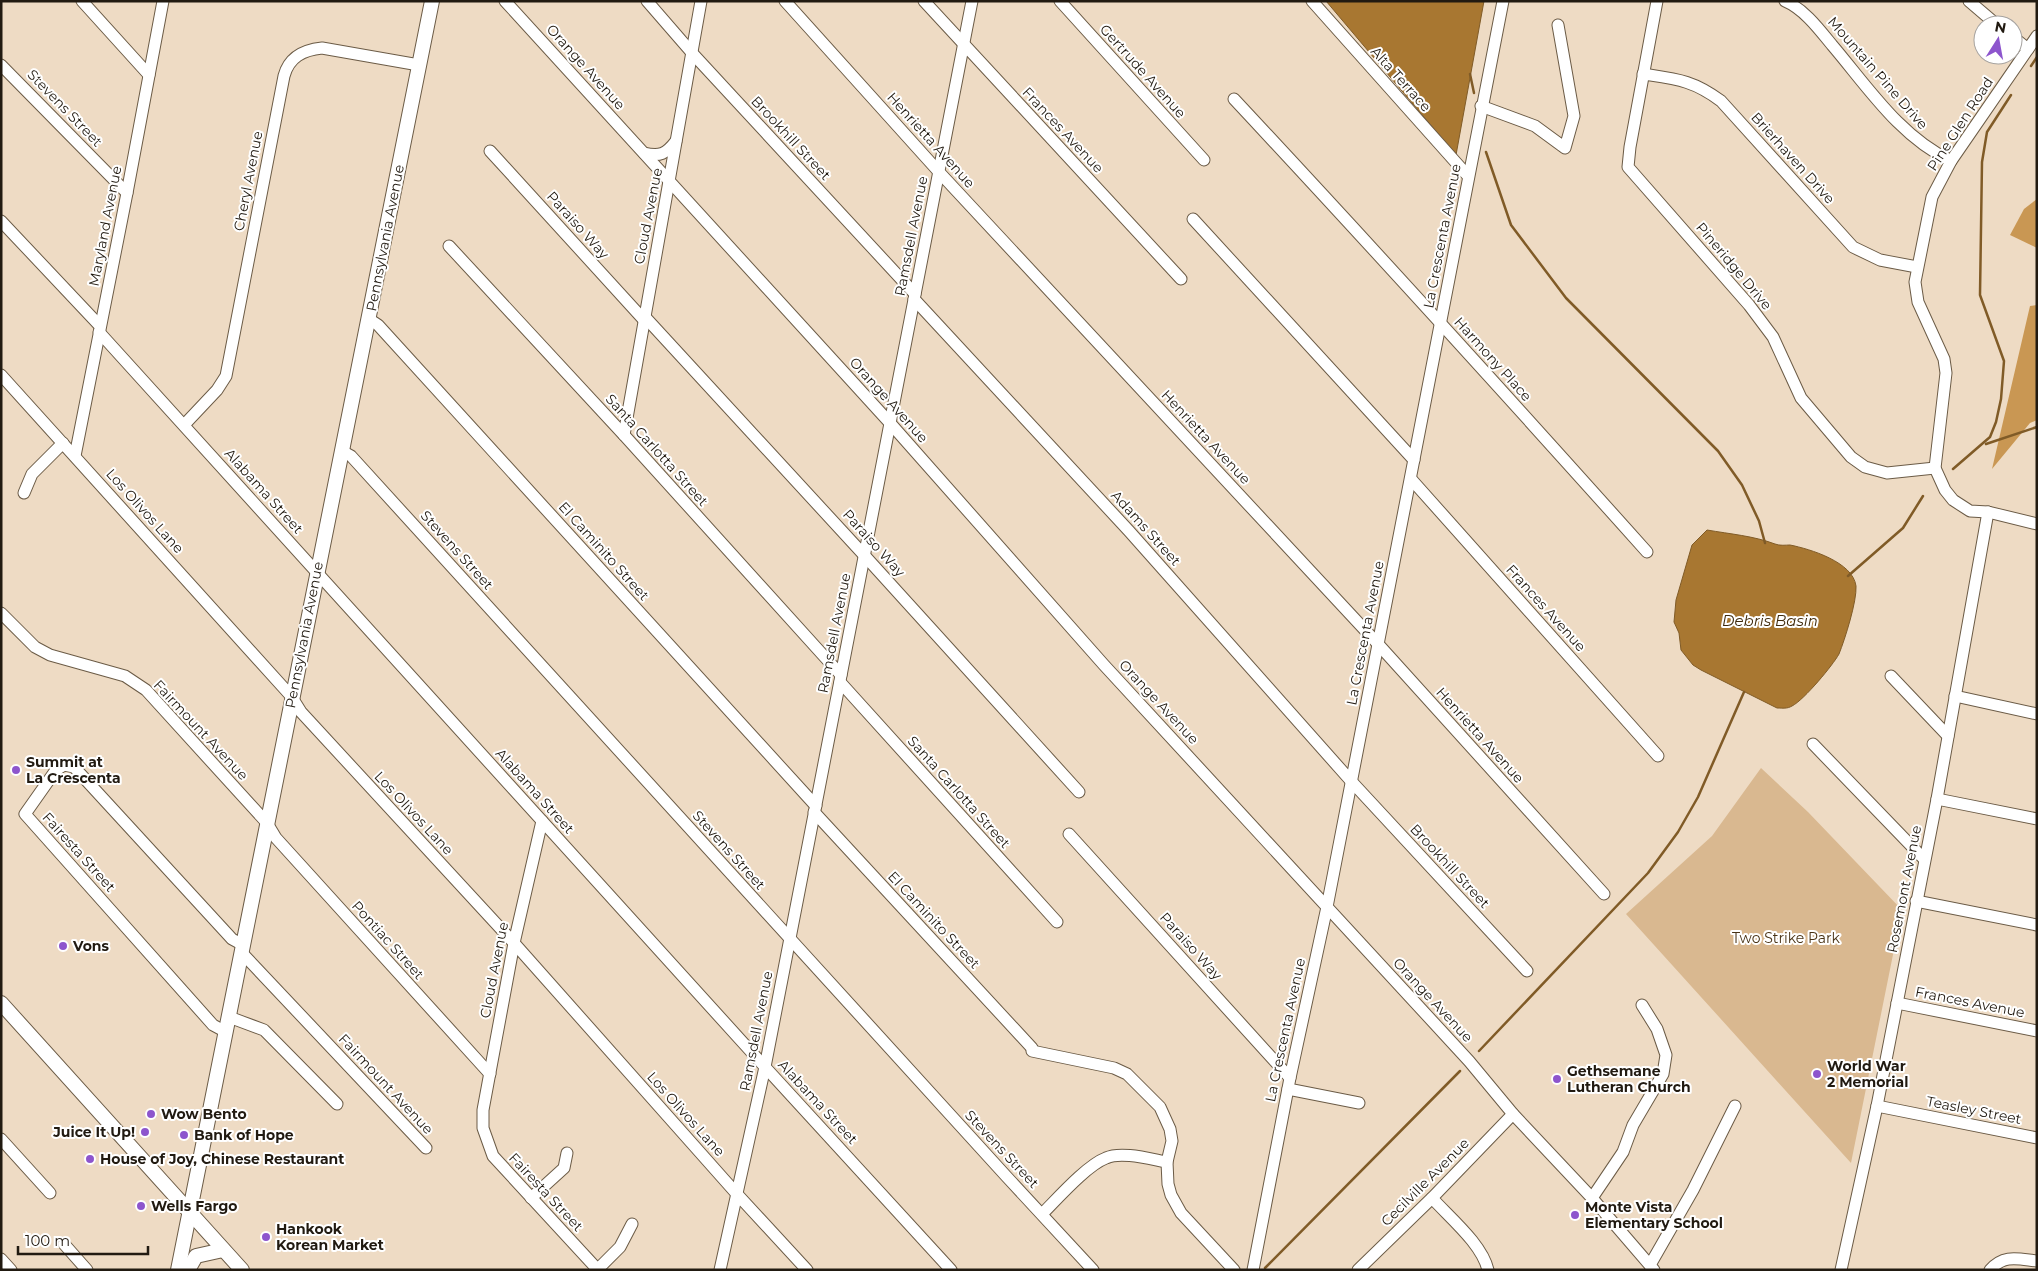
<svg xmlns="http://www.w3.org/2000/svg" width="2038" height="1271" font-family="Montserrat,sans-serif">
	<rect width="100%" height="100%" fill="#eedbc4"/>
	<polygon fill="#d9b890" points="1761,768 1808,812 1902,910 1851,1163 1626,914 1712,836"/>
	<g fill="#c99753">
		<polygon points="2037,199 2037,248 2010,235 2024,209"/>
		<polygon points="2037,305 2037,420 2030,423 1992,469 2030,306"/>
	</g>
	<g fill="#a87731" stroke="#805b27">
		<polygon points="1326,1 1484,1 1456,155"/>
		<path d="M 1707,530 C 1730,534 1754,536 1775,544 C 1780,546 1786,545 1790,545 C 1810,549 1853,562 1856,586 C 1857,601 1845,639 1839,654 C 1833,665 1804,700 1792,706 C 1787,709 1783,708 1777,708 L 1701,670 L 1693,665 L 1681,650 L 1679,633 L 1674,622 L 1676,600 L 1692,545 Z"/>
	</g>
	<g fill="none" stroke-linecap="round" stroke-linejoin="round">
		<g stroke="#805b27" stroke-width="2.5">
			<polyline points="2031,66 2037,57"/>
			<polyline points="1470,74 1474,93"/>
			<polyline points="1486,152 1511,225 1566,298 1718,451 1742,485 1759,521 1765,543"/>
			<polyline points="1986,444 2037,427"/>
			<polyline points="1953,469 1990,437 1996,422 2001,399 2004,361 1980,295 1982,162 1987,132 2011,95"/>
			<polyline points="1848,576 1903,528 1923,496"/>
			<polyline points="1479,1051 1648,873 1678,832 1698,797 1744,692"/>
			<polyline points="1265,1268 1460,1071"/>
		</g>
		<g stroke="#6b5b46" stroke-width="13">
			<g id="minor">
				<polyline points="82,1 149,75"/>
				<polyline points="505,1 890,423 1104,665 1469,1061 1513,1114 1592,1198 1654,1270"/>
				<polyline points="647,1 693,54 915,294"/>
				<polyline points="785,1 939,172 1378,644 1604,894"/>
				<polyline points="924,1 1181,279"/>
				<polyline points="1060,1 1204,160"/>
				<polyline points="1312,1 1468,176"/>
				<polyline points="1657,1 1630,147 1628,167 1749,305 1773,337 1801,398 1851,457 1865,467 1887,473 1935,468"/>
				<path d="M 1785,1 C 1804,9 1819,29 1832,45 C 1867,86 1900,137 1951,161"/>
				<polyline points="1969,1 1997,25"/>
				<polyline points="2037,36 1951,161 1932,197 1915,282 1918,302 1944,359 1946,373 1935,468 1945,490 1953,500 1970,511 1988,512 2037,524"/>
				<polyline points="2013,37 2028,49"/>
				<polyline points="1,65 127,193"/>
				<path d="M 1643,74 C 1676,79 1693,80 1721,101 L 1853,247 L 1880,260 L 1917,267"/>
				<path d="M 1234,99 C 1374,249 1511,400 1647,552"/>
				<polyline points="1481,106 1535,126 1565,148 1574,116 1558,25"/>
				<polyline points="490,151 644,320"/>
				<path d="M 644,153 C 660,157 666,154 676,141"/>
				<polyline points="1193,219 1414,460"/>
				<polyline points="1,221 100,326"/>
				<polyline points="449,246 624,435 841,675"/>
				<polyline points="914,299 1129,531 1351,781 1527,971"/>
				<polyline points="645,317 864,555 1079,792"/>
				<polyline points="369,319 378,325 816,806"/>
				<polyline points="99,332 765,1067 951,1270"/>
				<polyline points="1,375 291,696 301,712 514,943 736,1193 807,1270"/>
				<path d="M 184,425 L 217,390 L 226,376 L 284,76 C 289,57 303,50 322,48 L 419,65"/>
				<polyline points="624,435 701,1"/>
				<polyline points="342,451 351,456 1006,1176 1093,1270"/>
				<polyline points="75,456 127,193 163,1"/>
				<polyline points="1411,479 1658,756"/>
				<polyline points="24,493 32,474 63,443"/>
				<polyline points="1,613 35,647 50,655 125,676 146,690 267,823 276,838 490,1074"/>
				<polyline points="1891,676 1948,736"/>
				<polyline points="840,682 1057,922"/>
				<polyline points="1955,696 2037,714"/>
				<polyline points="1813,744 1924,859"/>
				<polyline points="1937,799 2037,819"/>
				<polyline points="814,812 1032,1048"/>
				<polyline points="542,821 514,943 483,1110 483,1128 493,1156 598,1270"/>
				<polyline points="1069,834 1290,1078"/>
				<polyline points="1916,901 2037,925"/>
				<polyline points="242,953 426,1148"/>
				<polyline points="1897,1003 2037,1031"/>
				<polyline points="229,1017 264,1030 337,1104"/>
				<polyline points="226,1032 213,1025 25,814 56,770 64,765 74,767 232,939 243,945"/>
				<polyline points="1032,1051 1114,1068 1127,1074 1160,1107 1170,1129 1172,1141 1167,1162 1168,1184 1171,1195 1181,1213 1234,1270"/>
				<polyline points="1288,1089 1359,1103"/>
				<polyline points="1877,1106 2037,1138"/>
				<polyline points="1,1139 50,1193"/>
				<polyline points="531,1198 564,1168 567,1153"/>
				<path d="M 1432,1198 C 1450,1218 1482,1244 1488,1270"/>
				<polyline points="1592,1198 1623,1152 1633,1125 1663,1074 1666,1055 1657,1029 1642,1005"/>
				<path d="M 1042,1214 C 1057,1199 1087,1165 1106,1158 C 1121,1151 1150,1159 1167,1162"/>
				<polyline points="64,1244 87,1270"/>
				<polyline points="1,1259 11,1270"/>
				<polyline points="1650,1265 1693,1190 1735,1106"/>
				<polyline points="597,1270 620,1247 632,1224"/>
				<polyline points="720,1270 765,1067 972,1"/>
				<polyline points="1253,1270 1290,1078 1327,907 1503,1"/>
				<polyline points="1358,1270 1432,1198 1513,1114"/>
				<polyline points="1841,1270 1877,1106 1937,799 1988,512"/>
				<path d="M 1990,1270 C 2004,1254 2018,1259 2037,1261"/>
			</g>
		</g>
		<g stroke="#6b5b46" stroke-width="16">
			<g id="major">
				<polyline points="1,1003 242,1270"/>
				<polyline points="178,1270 432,1"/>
				<polyline points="188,1270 196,1256 223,1250"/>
			</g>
		</g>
		<use href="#minor" stroke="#fff" stroke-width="11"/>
		<use href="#major" stroke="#fff" stroke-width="14"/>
	</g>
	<g fill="#8d55cd" stroke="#fff" stroke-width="2">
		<circle cx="16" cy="770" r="5"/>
		<circle cx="63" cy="946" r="5"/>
		<circle cx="1817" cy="1074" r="5"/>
		<circle cx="1557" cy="1079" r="5"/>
		<circle cx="151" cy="1114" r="5"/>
		<circle cx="145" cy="1132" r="5"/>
		<circle cx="184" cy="1135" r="5"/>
		<circle cx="90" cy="1159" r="5"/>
		<circle cx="141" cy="1206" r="5"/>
		<circle cx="1575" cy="1215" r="5"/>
		<circle cx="266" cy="1237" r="5"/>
	</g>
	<g text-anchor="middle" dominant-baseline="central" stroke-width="4" stroke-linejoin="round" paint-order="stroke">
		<g font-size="14" fill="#211a11" stroke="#fff">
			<text transform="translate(586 67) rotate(48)">Orange Avenue</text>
			<text transform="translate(1143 71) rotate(48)">Gertrude Avenue</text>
			<text transform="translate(1878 73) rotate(49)">Mountain Pine Drive</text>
			<text transform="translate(1401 79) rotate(48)">Alta Terrace</text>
			<text transform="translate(65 108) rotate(46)">Stevens Street</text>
			<text transform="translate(1960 124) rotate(-57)">Pine Glen Road</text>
			<text transform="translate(1063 130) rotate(47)">Frances Avenue</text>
			<text transform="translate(791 138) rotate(47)">Brookhill Street</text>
			<text transform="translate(931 140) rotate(48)">Henrietta Avenue</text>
			<text transform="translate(1793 158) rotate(48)">Brierhaven Drive</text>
			<text transform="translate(248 181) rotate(-79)">Cheryl Avenue</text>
			<text transform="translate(648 216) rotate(-79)">Cloud Avenue</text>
			<text transform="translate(578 225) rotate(48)">Paraiso Way</text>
			<text transform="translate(105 226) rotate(-79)">Maryland Avenue</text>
			<text transform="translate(911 236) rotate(-79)">Ramsdell Avenue</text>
			<text transform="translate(1442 236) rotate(-79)">La Crescenta Avenue</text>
			<text transform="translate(385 238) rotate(-79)">Pennsylvania Avenue</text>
			<text transform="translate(1734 266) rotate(50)">Pineridge Drive</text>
			<text transform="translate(1493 359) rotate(48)">Harmony Place</text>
			<text transform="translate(889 400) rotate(48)">Orange Avenue</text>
			<text transform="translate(1206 437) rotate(47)">Henrietta Avenue</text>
			<text transform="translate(657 450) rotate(48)">Santa Carlotta Street</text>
			<text transform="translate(264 491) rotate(48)">Alabama Street</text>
			<text transform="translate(145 511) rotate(48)">Los Olivos Lane</text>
			<text transform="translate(1146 528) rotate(48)">Adams Street</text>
			<text transform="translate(874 543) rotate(48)">Paraiso Way</text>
			<text transform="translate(457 550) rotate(48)">Stevens Street</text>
			<text transform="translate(604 551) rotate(48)">El Caminito Street</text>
			<text transform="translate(1546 608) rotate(48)">Frances Avenue</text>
			<text transform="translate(834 633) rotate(-79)">Ramsdell Avenue</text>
			<text transform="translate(1365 633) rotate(-79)">La Crescenta Avenue</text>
			<text transform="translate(304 635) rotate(-79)">Pennsylvania Avenue</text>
			<text transform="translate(1159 702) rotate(47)">Orange Avenue</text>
			<text transform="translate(201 730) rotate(47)">Fairmount Avenue</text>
			<text transform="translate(1480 735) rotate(48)">Henrietta Avenue</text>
			<text transform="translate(535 791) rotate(48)">Alabama Street</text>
			<text transform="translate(959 792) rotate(48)">Santa Carlotta Street</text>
			<text transform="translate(414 813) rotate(47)">Los Olivos Lane</text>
			<text transform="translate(729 850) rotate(48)">Stevens Street</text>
			<text transform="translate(79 852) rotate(48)">Fairesta Street</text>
			<text transform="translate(1450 866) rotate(47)">Brookhill Street</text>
			<text transform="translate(1904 889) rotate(-79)">Rosemont Avenue</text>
			<text transform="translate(934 920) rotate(47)">El Caminito Street</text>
			<text transform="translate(388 940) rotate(48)">Pontiac Street</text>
			<text transform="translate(1191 946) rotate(48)">Paraiso Way</text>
			<text transform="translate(494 970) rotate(-79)">Cloud Avenue</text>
			<text transform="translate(1433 1000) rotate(47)">Orange Avenue</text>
			<text transform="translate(1970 1002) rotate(11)">Frances Avenue</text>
			<text transform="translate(1285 1030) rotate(-78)">La Crescenta Avenue</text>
			<text transform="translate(756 1031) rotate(-79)">Ramsdell Avenue</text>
			<text transform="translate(386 1084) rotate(47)">Fairmount Avenue</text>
			<text transform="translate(818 1102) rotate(47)">Alabama Street</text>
			<text transform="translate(1974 1110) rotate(11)">Teasley Street</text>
			<text transform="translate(686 1114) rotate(48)">Los Olivos Lane</text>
			<text transform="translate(1002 1149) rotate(47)">Stevens Street</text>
			<text transform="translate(1425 1182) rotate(-45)">Cecilville Avenue</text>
			<text transform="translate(546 1192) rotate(47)">Fairesta Street</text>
		</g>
		<g font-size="14" font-weight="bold" fill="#211a11" stroke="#fff" text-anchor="start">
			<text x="26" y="762">Summit at<tspan x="26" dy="16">La Crescenta</tspan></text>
			<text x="73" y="946">Vons</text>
			<text x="1827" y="1066">World War<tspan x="1827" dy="16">2 Memorial</tspan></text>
			<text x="1567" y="1071">Gethsemane<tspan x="1567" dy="16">Lutheran Church</tspan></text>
			<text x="161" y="1114">Wow Bento</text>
			<text x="135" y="1132" text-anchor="end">Juice It Up!</text>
			<text x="194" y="1135">Bank of Hope</text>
			<text x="100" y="1159">House of Joy, Chinese Restaurant</text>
			<text x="151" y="1206">Wells Fargo</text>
			<text x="1585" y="1207">Monte Vista<tspan x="1585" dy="16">Elementary School</tspan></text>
			<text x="276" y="1229">Hankook<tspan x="276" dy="16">Korean Market</tspan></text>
		</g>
		<g font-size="14" fill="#483215" stroke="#fff">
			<text x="1786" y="938">Two Strike Park</text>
		</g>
		<g font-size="15" font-style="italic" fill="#402b0d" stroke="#fff">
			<text x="1770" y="620">Debris Basin</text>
		</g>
	</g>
	<rect width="2038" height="1271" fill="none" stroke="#211a11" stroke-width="5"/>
	<g transform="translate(1998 40) rotate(11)"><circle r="24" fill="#ffffff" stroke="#a6a3a0"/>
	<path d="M0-4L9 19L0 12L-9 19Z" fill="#8d55cd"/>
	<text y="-8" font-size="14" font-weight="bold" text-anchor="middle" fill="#211a11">N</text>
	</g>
	<path d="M18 1246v8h130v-8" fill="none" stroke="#211a11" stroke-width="2.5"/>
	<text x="25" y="1246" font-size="15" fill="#211a11" stroke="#ffffff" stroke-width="4" paint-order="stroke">100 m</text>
</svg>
